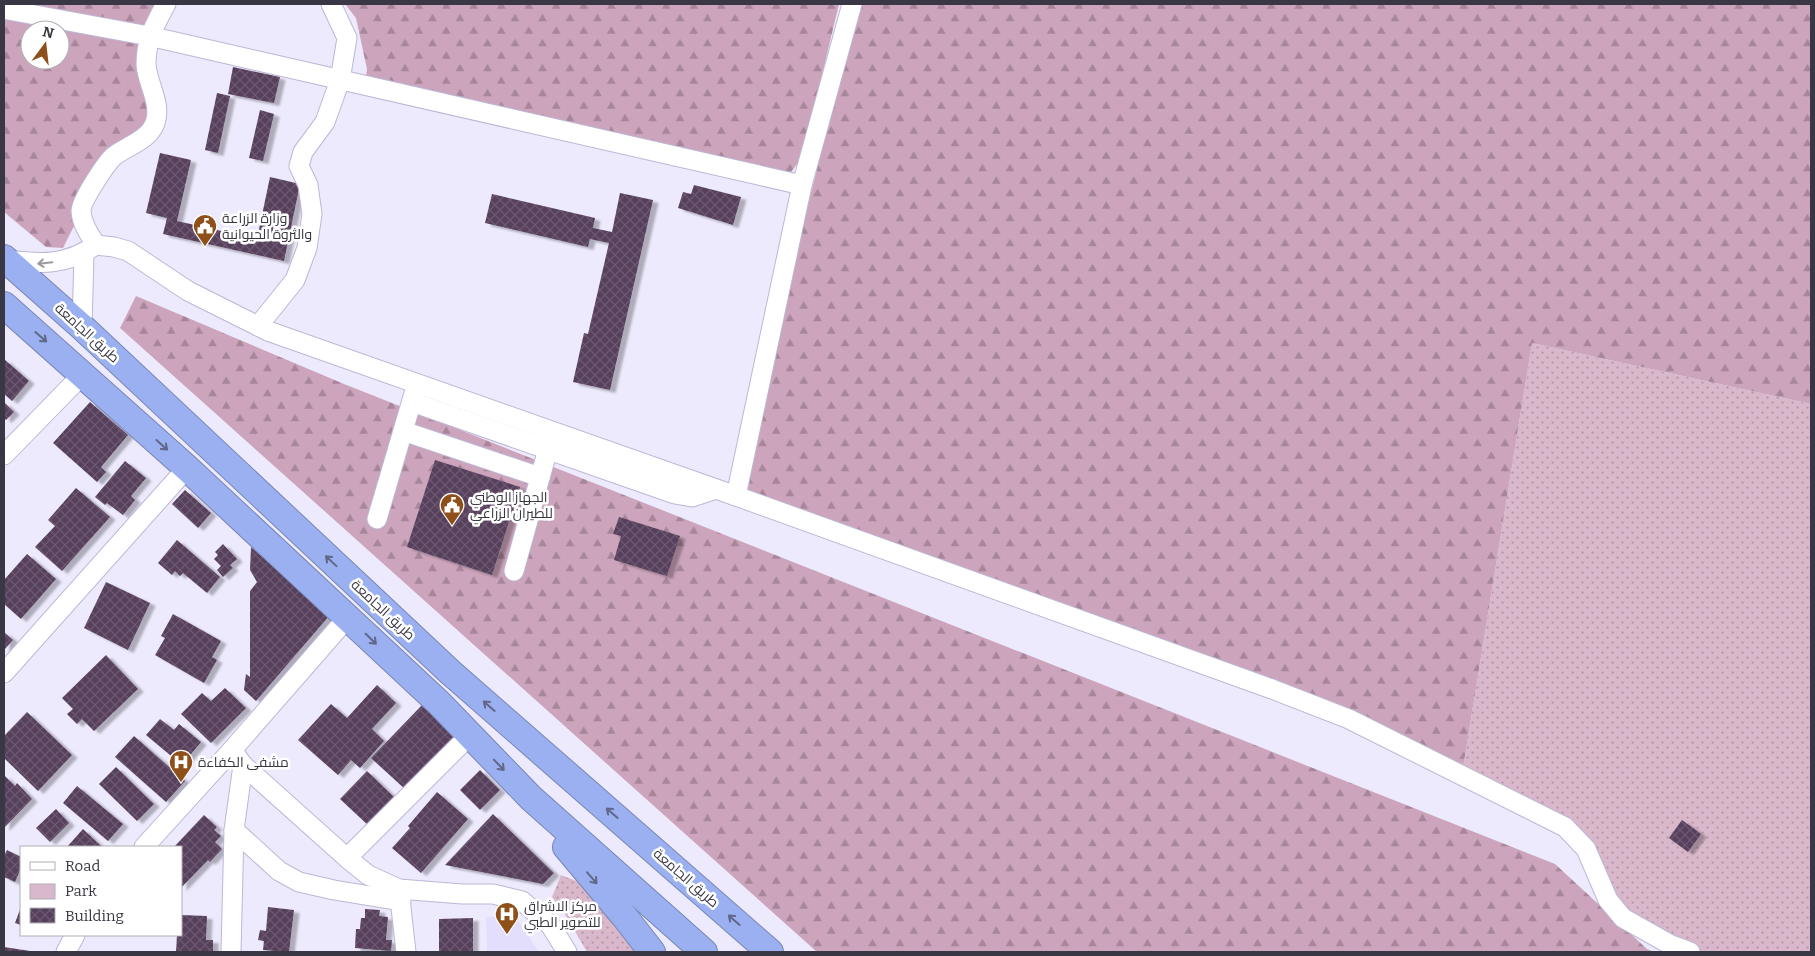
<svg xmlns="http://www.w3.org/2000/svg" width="1815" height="956" font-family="Bitter,Cairo,serif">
	<defs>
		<pattern id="green-dots" width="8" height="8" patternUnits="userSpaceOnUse" patternTransform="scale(1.25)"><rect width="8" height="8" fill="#dab8cb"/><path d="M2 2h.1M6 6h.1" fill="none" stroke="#b296a6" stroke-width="1.8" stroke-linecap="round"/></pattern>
		<pattern id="forest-firs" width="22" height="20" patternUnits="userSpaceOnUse" patternTransform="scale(1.25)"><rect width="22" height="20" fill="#cca4bb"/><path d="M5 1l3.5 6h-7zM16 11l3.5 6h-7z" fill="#a7869a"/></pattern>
		<pattern id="building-cross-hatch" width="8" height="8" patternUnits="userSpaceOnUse" patternTransform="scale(1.25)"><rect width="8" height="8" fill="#563f5c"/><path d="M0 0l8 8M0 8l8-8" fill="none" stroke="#6c5971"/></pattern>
		<filter id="shadow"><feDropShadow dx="5.5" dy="3" stdDeviation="1" flood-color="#0004"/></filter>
	</defs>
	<rect width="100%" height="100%" fill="#edeafd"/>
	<polygon fill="#e4defd" points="515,916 539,952 487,952 486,917"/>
	<g fill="url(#green-dots)">
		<polygon points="1532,343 1811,404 1811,952 1690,952 1623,918 1586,849 1462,774"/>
		<polygon points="561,875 597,889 645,952 587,952 566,916 552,897"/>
	</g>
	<g fill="url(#forest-firs)" fill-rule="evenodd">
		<path d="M 4,4 L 160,4 L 140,66 L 142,91 L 152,117 L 100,174 L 63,248 L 46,247 L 4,212 ZM 30,30 L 60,30 L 60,60 L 30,60 Z"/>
		<polygon points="345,4 839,4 802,158 791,172 768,173 366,76 367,69 356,18"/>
		<polygon points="858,4 1811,4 1811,404 1532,343 1462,774 1349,719 736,496"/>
		<polygon points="136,296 344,384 1555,864 1647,949 1654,952 817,952 120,328"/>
	</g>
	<g fill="url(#building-cross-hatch)" filter="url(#shadow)">
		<polygon points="233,67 280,77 274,103 228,94"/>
		<polygon points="217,93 230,96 218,153 205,150"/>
		<polygon points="260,110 274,114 263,161 249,158"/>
		<polygon points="160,153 191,160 177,221 257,239 270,177 300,184 284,261 163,234 167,218 146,213"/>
		<polygon points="694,185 741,197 733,225 678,208 683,192 691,194"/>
		<polygon points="620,193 653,200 610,390 573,382 584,333 588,334 609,243 590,239 588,247 485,223 492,194 595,218 593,228 612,232"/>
		<polygon points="4,359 29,381 12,401 4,394"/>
		<polygon points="4,402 14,412 6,420 4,418"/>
		<polygon points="90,402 128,435 101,467 106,472 97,482 53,443"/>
		<polygon points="435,460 520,487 492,575 407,547"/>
		<polygon points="125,461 146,478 131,496 135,500 123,515 107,503 105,505 95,497"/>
		<polygon points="76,488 110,517 62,571 35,547 55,526 48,520"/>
		<polygon points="185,490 211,513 198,528 172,504"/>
		<polygon points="619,517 680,536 667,576 614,560 621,536 613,534"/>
		<polygon points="177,540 220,577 207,593 183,573 180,576 175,571 172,575 158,563"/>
		<polygon points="223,544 237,559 230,565 233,568 223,577 217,570 221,566 214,559 218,555 215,552"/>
		<polygon points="251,547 329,616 256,701 244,690 246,674 250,677 250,591 257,582 250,570"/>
		<polygon points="27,554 56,579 21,619 4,604 4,580"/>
		<polygon points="106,582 150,603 128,650 84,628"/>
		<polygon points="173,614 221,641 212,657 217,660 204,683 155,655 165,638 161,636"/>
		<polygon points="4,632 13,640 4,650"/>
		<polygon points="106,655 138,689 94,731 82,719 77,724 67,714 73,709 62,698"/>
		<polygon points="377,685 396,703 372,729 384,741 360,768 351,760 338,775 298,740 331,704 347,718"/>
		<polygon points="225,688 246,708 211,743 181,714 202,693 211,701"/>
		<polygon points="424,703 458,735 406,790 371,758"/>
		<polygon points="27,712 72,755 38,791 4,758 4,736"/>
		<polygon points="160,719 174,730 179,724 201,742 182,765 146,735"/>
		<polygon points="134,736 185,781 166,802 115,757"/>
		<polygon points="116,767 154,804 137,821 99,784"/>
		<polygon points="480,770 500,790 480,810 460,790"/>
		<polygon points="367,771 395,798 369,826 340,799"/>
		<polygon points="4,775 15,786 17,783 32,799 4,828"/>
		<polygon points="77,786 123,824 108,841 63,803"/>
		<polygon points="437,792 468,819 421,873 392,848 410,828 408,826"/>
		<polygon points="56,809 69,823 50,842 36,828"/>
		<polygon points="493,814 554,873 543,884 445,865"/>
		<polygon points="204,815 217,827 214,830 221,836 215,842 222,849 210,862 208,860 181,888 181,847 174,847"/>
		<polygon points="1682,820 1701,834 1688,852 1669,838"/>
		<polygon points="83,829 101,846 100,847 67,847"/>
		<polygon points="7,850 21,857 21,868 15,882 4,877 4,856"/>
		<polygon points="21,907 21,925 15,923"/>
		<polygon points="268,907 294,910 289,952 263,950 264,941 258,940 260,930 266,931"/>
		<polygon points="365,909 380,910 379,916 388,917 386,940 392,940 391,951 355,948 356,929 360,929 361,918 365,918"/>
		<polygon points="181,915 207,916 206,940 213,940 213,952 176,952 177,935 181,935"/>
		<polygon points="473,918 473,952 439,952 439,919"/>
		<polygon points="4,947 30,951 30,952 4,952"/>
	</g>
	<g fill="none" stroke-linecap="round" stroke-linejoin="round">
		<g stroke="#bcb7d5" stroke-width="21">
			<g id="minor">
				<polyline points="4,8 8,10 149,36 802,185"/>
				<path d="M 96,245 C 89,234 82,224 81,211 C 81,201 106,163 114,156 C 127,146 149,140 155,123 C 162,103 147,84 146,64 C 146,40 155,24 166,4"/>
				<path d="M 6,260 C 41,264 65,266 96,245 L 114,247 L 128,251 L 188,291 L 268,331 L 736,496 L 1272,689 L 1349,719 L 1565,827 L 1586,849 L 1608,900 L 1623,918 L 1671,945 L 1690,952"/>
				<polyline points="258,326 295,280 307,248 312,214 308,185 299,166 303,152 325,122 340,80 347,38 331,4"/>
				<polyline points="82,327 84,254"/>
				<polyline points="412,402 675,494 692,497 716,489"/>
				<polyline points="403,431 540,477"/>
				<polyline points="4,455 83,374"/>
				<polyline points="736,496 802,185 852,4"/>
				<polyline points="377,519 415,390"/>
				<polyline points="514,571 548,449"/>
				<polyline points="4,673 187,468"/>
				<polyline points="232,750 243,765 347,858 368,875 399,889 462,894 493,894 522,901 551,926 567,952"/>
				<polyline points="234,830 279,871 299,882 334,890 401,901"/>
				<polyline points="144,847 232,750 348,617"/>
				<polyline points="347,858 470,735"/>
				<polyline points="399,890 406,952"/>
				<polyline points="66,952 75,935"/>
				<polyline points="231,952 234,830 243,765"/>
			</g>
		</g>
		<g stroke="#7986b3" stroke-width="28">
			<g id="highway">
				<polyline points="4,258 82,327 450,672 770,952"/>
				<polyline points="4,305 187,468 439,703 531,798 704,952"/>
				<polyline points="566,847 624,916 652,952"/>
			</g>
		</g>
		<use href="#minor" stroke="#fff" stroke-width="19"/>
		<use href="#highway" stroke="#9bb0f0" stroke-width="26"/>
	</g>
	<defs><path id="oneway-shaft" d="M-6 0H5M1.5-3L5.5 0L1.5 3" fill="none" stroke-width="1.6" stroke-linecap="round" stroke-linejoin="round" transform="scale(1.25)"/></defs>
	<use stroke="#9c9ba1" href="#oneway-shaft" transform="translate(45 263) rotate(174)"/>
	<g stroke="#606788">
		<use href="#oneway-shaft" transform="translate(41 337) rotate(41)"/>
		<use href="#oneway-shaft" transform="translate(162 445) rotate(42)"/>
		<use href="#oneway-shaft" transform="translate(331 561) rotate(-137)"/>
		<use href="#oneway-shaft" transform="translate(371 639) rotate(44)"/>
		<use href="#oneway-shaft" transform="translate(489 706) rotate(-139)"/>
		<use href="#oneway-shaft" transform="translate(499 765) rotate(46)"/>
		<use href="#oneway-shaft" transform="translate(612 813) rotate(-139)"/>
		<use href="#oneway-shaft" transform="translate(592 878) rotate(49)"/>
		<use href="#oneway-shaft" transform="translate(734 920) rotate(-139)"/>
	</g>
	<defs>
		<g id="civic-pin" transform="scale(1.25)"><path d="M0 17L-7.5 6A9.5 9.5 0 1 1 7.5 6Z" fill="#8f4f18" stroke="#fff"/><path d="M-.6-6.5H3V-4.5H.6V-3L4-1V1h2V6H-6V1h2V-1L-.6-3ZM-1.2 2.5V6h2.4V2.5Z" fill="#fff"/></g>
		<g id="hospital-pin" transform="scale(1.25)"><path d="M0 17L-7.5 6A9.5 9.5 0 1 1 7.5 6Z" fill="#8f4f18" stroke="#fff"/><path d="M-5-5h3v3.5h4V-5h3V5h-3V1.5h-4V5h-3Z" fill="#fff"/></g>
	</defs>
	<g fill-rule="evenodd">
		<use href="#civic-pin" x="205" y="226"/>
		<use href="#civic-pin" x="452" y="505"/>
		<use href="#hospital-pin" x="181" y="762"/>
		<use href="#hospital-pin" x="507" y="914"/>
	</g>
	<g text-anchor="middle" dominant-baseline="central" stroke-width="5" stroke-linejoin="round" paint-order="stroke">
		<g font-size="14" fill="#393743" stroke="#fff" text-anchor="start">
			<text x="222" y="218">وزارة الزراعة<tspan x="222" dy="16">والثروة الحيوانية</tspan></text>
			<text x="470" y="497">الجهاز الوطني<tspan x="470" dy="16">للطيران الزراعي</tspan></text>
			<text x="198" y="762">مشفى الكفاءة</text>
			<text x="524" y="906">مركز الاشراق<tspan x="524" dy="16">للتصوير الطبي</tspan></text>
		</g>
		<g font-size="14" fill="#393743" stroke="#fff">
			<text transform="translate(87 333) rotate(42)">طريق الجامعة</text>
			<text transform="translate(383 610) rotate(43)">طريق الجامعة</text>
			<text transform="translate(686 878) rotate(41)">طريق الجامعة</text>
		</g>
	</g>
	<rect width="1815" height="956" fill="none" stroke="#393743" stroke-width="10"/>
	<rect x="20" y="846" width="162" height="90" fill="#ffffff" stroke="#b0afb4"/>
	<rect x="30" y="862" width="25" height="8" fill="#ffffff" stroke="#b0afb4"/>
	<text x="65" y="871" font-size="15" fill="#393743">Road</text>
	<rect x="30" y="884" width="25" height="15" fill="#dab8cb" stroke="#b0afb4"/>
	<text x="65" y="896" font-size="15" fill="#393743">Park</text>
	<rect x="30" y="908" width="25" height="15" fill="url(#building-cross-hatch)" stroke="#b0afb4"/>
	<text x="65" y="921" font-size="15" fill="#393743">Building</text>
	<g transform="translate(45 45) rotate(15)"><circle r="24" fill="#ffffff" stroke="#b0afb4"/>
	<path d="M0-4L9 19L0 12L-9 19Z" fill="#8f4f18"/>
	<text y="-8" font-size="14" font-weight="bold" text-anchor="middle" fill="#393743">N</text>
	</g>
</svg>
